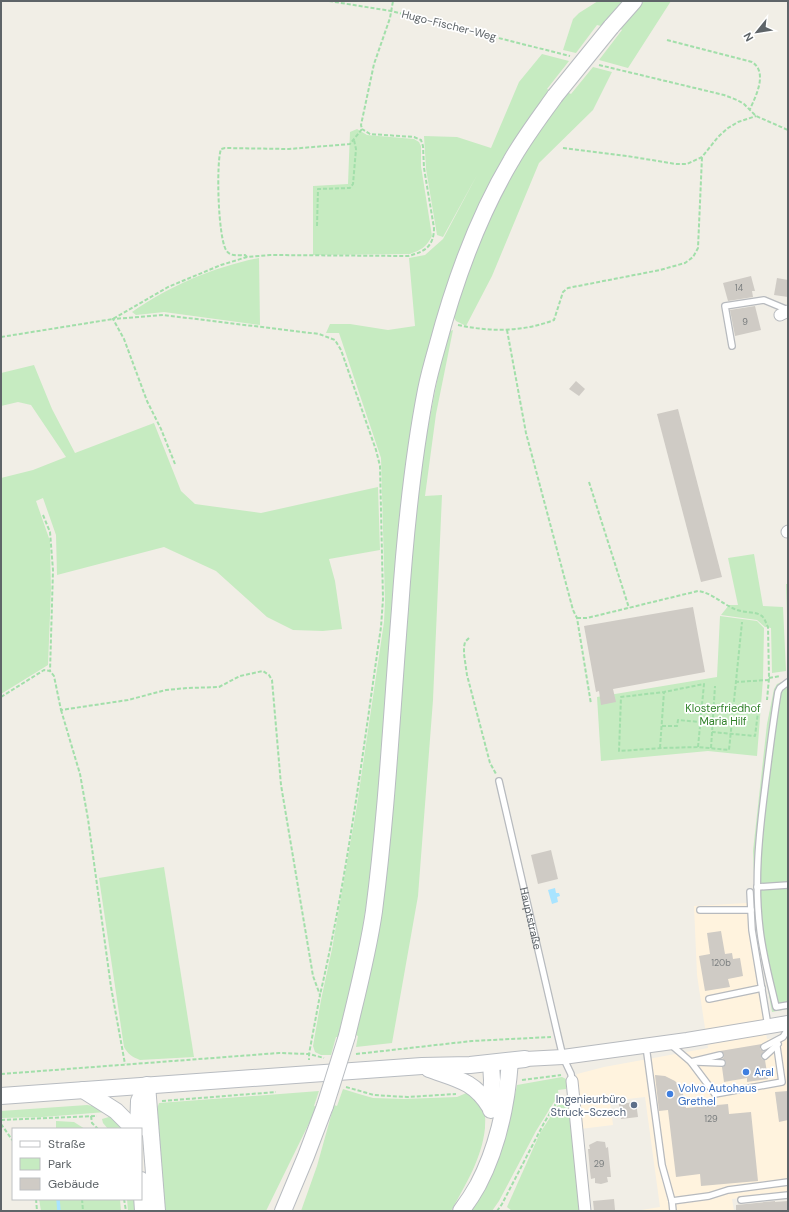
<svg xmlns="http://www.w3.org/2000/svg" width="789" height="1212" font-family="'DM Sans',sans-serif">
	<rect width="100%" height="100%" fill="#f1eee6"/>
	<polygon fill="#fff3de" points="747,903 749,927 767,1039 788,1036 788,1192 732,1199 734,1211 635,1211 660,1207 645,1097 610,1101 613,1125 580,1129 576,1078 577,1074 604,1067 708,1048 697,975 694,906"/>
	<g fill="#c6ebc1">
		<polygon points="598,1 623,1 601,26 597,25 576,53 563,50 573,19 579,13"/>
		<polygon points="644,1 671,1 628,68 599,60 622,30 619,28"/>
		<polygon points="542,54 569,61 547,89 549,90 507,151 485,193 443,299 428,349 416,401 399,523 377,810 370,881 359,951 338,1037 336,1037 331,1055 321,1055 315,1052 313,1046 321,1000 332,949 357,805 384,622 385,601 381,458 339,333 326,333 330,324 350,324 388,330 415,326 409,258 425,255 443,239 477,175 443,237 437,235 426,169 424,136 457,137 491,148 519,82"/>
		<path d="M 593,67 L 612,72 L 593,110 L 539,163 L 492,276 L 466,326 L 456,321 L 453,316 C 469,268 486,222 510,178 C 526,147 547,119 567,92 L 571,94 Z"/>
		<path d="M 357,129 L 367,135 L 414,139 L 419,142 L 421,146 L 421,166 L 432,236 C 426,247 423,249 410,254 L 313,255 L 313,186 L 348,184 L 350,132 Z"/>
		<path d="M 259,258 L 260,325 L 164,312 L 136,315 L 132,312 C 170,286 214,267 259,258 Z"/>
		<polygon points="453,330 436,414 425,496 442,495 433,700 418,896 392,1043 356,1047 358,1036 356,1035 372,966 379,921 394,795 414,526 426,437 438,376 448,332"/>
		<polygon points="34,365 52,409 75,453 154,423 181,491 195,504 261,513 378,487 380,550 329,559 335,581 342,629 323,631 293,630 267,617 216,571 164,547 57,575 56,535 43,498 36,501 50,541 51,590 48,665 1,694 1,478 33,470 66,457 31,405 18,402 1,406 1,373"/>
		<polygon points="754,554 763,606 783,607 786,671 772,673 771,628 765,627 757,620 721,615 729,605 738,605 728,558"/>
		<polygon points="786,584 788,584 788,644"/>
		<polygon points="720,616 757,621 764,628 763,679 757,756 708,751 601,761 597,697 717,677"/>
		<polygon points="788,679 788,1009 772,1012 756,922 753,851 767,724 774,689 777,684"/>
		<path d="M 164,867 L 194,1057 L 140,1060 C 132,1057 128,1054 124,1047 L 99,878 Z"/>
		<path d="M 562,1077 L 566,1079 L 566,1089 L 558,1090 L 559,1099 L 554,1102 L 536,1131 L 499,1201 L 492,1211 L 470,1211 C 500,1172 507,1132 517,1085 Z"/>
		<path d="M 343,1089 L 359,1094 L 373,1098 L 404,1099 L 457,1097 L 471,1091 C 475,1097 482,1105 484,1112 C 486,1117 485,1123 485,1128 C 482,1158 466,1184 451,1211 L 301,1211 L 317,1166 L 334,1105 L 337,1106 Z"/>
		<polygon points="319,1091 314,1106 317,1107 266,1211 162,1211 155,1115 159,1103"/>
		<polygon points="570,1104 579,1211 512,1211 507,1207 540,1133 558,1105"/>
		<polygon points="87,1105 100,1107 106,1112 43,1117 1,1118 1,1111"/>
		<polygon points="116,1115 128,1129 108,1129 103,1123 102,1119"/>
		<polygon points="56,1121 74,1122 85,1129 56,1129"/>
		<polygon points="39,1199 120,1199 121,1211 41,1211"/>
		<polygon points="127,1199 137,1199 138,1211 128,1211"/>
	</g>
	<polygon fill="#a9e4ff" points="555,888 556,893 559,893 560,896 557,897 558,902 552,904 548,890"/>
	<g fill="none" stroke-linecap="round" stroke-linejoin="round">
		<polyline stroke="#a9e4ff" stroke-width="3.5" points="58,1199 59,1211"/>
	</g>
	<g fill="#cfcbc5">
		<polygon points="751,276 755,291 752,291 753,297 728,301 723,283"/>
		<polygon points="777,278 788,280 788,297 774,295"/>
		<polygon points="755,306 761,330 735,336 730,310"/>
		<polygon points="576,381 585,389 579,396 569,389"/>
		<polygon points="678,409 722,577 701,582 657,414"/>
		<polygon points="693,607 705,672 613,689 616,702 601,705 599,691 596,692 584,626"/>
		<polygon points="551,850 558,879 538,884 531,855"/>
		<polygon points="721,931 725,954 732,953 733,959 740,958 743,976 728,979 730,987 705,991 699,956 710,954 707,933"/>
		<polygon points="762,1044 760,1049 764,1051 761,1057 762,1059 765,1060 768,1079 747,1082 747,1078 724,1082 722,1067 725,1066 726,1063 725,1060 722,1059 724,1057 724,1054 720,1051"/>
		<polygon points="655,1075 665,1076 675,1081 682,1089 686,1108 728,1104 729,1114 751,1112 758,1181 701,1186 700,1174 676,1177 668,1110 659,1111"/>
		<polygon points="788,1091 788,1120 779,1122 775,1092"/>
		<polygon points="636,1102 638,1117 621,1119 619,1104"/>
		<polygon points="597,1141 605,1142 606,1148 608,1147 611,1177 607,1177 608,1182 601,1184 595,1183 595,1178 591,1179 590,1171 588,1149 590,1149 589,1145"/>
		<polygon points="614,1199 615,1210 594,1211 593,1201"/>
		<polygon points="775,1201 775,1202 788,1201 788,1211 736,1211 736,1205"/>
	</g>
	<g fill="none" stroke-linecap="round" stroke-linejoin="round">
		<g stroke="#b7babe" stroke-width="8">
			<g id="service">
				<polyline points="732,346 725,306 764,300 788,310"/>
				<path d="M 788,682 L 780,688 L 778,692 C 773,723 769,755 765,788 C 759,835 754,882 760,930 C 763,956 770,981 776,1007 L 788,1005"/>
				<path id="s1" d="M 499,781 L 558,1036 L 563,1057 L 571,1074 L 572,1081"/>
				<polyline points="757,887 788,885"/>
				<polyline points="750,892 752,930 768,1026"/>
				<polyline points="700,910 751,910"/>
				<polyline points="709,999 762,988"/>
				<polyline points="670,1044 691,1062 720,1055"/>
				<polyline points="646,1046 662,1165 672,1201"/>
				<polyline points="764,1047 783,1037 788,1029"/>
				<polyline points="765,1056 778,1044"/>
				<polyline points="691,1062 715,1094 782,1082 777,1047"/>
				<polyline points="697,1062 722,1063"/>
				<polyline points="741,1200 788,1195"/>
				<polyline points="673,1211 672,1201 709,1196 728,1190 788,1182"/>
			</g>
		</g>
		<g stroke="#b7babe" stroke-width="13">
			<g id="minor">
				<polyline points="780,315 788,311"/>
				<polyline points="787,532 788,531"/>
				<polyline points="572,1081 585,1211"/>
			</g>
		</g>
		<g stroke="#b7babe" stroke-width="16">
			<polyline id="tertiary" points="525,1059 563,1057 687,1040 788,1023"/>
		</g>
		<g stroke="#b8bcc1" stroke-width="18">
			<g id="secondary">
				<polyline points="611,27 634,1"/>
				<path d="M 347,1036 C 357,994 368,953 374,911 C 387,811 392,709 400,609 C 405,536 412,462 426,390 C 429,375 433,361 437,347 C 454,283 477,218 511,161 C 524,138 540,117 555,96"/>
				<path d="M 429,1069 C 457,1079 474,1081 490,1107"/>
				<polyline points="147,1085 157,1211"/>
				<polyline points="83,1090 116,1111 134,1129"/>
				<polyline points="1,1096 422,1066 470,1065 525,1059"/>
				<polyline points="491,1110 492,1080 491,1063"/>
				<polyline points="138,1129 139,1101 146,1086"/>
				<polyline points="141,1180 143,1211"/>
				<polyline points="283,1211 306,1156 325,1106"/>
				<path d="M 461,1211 C 467,1203 473,1194 478,1185 C 498,1147 507,1103 510,1061"/>
			</g>
		</g>
		<g stroke="#a2dfaa" stroke-width="2" stroke-dasharray="4 2" stroke-linecap="butt">
			<polyline points="329,1 391,11 570,56"/>
			<path d="M 667,40 L 752,62 C 768,72 756,96 750,109"/>
			<polyline points="599,65 724,95 737,100 744,104 756,116 788,130"/>
			<polyline points="563,148 627,156 676,164 687,164 702,157 718,137 728,128 738,122 756,116"/>
			<polyline points="317,226 318,189 350,188 353,184 356,149 354,140"/>
			<path d="M 247,257 L 245,255 C 238,255 230,257 226,250 C 218,236 216,163 221,149 L 225,148 L 289,149 L 350,144 L 362,129 L 361,125 L 374,64 L 390,18 L 393,1"/>
			<path d="M 458,325 C 490,332 523,332 554,320 L 563,292 L 568,288 L 660,270 L 685,263 L 693,257 L 698,248 L 702,157"/>
			<polyline points="507,330 526,433 573,610 577,618 591,704"/>
			<path d="M 1,337 L 113,319 L 168,287 L 221,265 L 247,257 L 270,255 L 408,256 C 425,252 434,246 434,228 L 424,168 L 423,146 L 421,140 L 414,137 L 370,134 L 362,129"/>
			<path d="M 175,464 L 161,429 L 147,401 L 124,339 L 113,319 L 163,315 L 319,334 L 335,340 L 341,350 L 376,450 L 380,466 L 383,599 L 381,627 C 363,750 348,874 320,995"/>
			<polyline points="589,482 629,608"/>
			<polyline points="43,515 50,532 53,570 50,671"/>
			<path d="M 577,618 L 587,618 L 698,591 C 713,593 723,605 737,610 C 745,613 755,611 762,616 C 765,619 766,623 768,627 L 769,678 L 767,700"/>
			<polyline points="469,638 465,642 464,647 464,654 467,675 490,763 496,774"/>
			<polyline points="769,678 780,676"/>
			<polyline points="735,682 769,680"/>
			<polyline points="1,697 44,670 50,671 54,676 61,710 128,700 166,690 187,688 219,687 240,676 263,671 269,675 272,680 281,785 313,976 320,995 309,1054 309,1060"/>
			<polyline points="702,706 758,712 755,736 712,732"/>
			<polyline points="61,710 80,774 88,819 111,987 125,1064"/>
			<polyline points="662,726 677,726 678,720 700,722"/>
			<polyline points="698,747 704,684 664,692 621,697 619,751 663,748 698,747 729,750 742,622"/>
			<polyline points="660,748 664,692"/>
			<polyline points="711,748 715,686"/>
			<polyline points="356,1054 472,1041 551,1037"/>
			<polyline points="1,1074 279,1053 309,1054 324,1058"/>
			<polyline points="522,1080 561,1075"/>
			<polyline points="346,1087 374,1095 407,1097 456,1094"/>
			<polyline points="162,1101 276,1092"/>
			<polyline points="91,1116 92,1123 98,1129"/>
			<polyline points="1,1120 97,1116"/>
			<polyline points="1,1124 13,1141"/>
			<polyline points="36,1199 37,1211"/>
			<polyline points="82,1199 83,1211"/>
			<polyline points="124,1199 126,1211"/>
			<polyline points="497,1211 502,1204 544,1123 555,1105 557,1103 562,1102"/>
		</g>
		<use href="#service" stroke="#fff" stroke-width="5.5"/>
		<use href="#minor" stroke="#fff" stroke-width="11"/>
		<use href="#tertiary" stroke="#fff" stroke-width="14"/>
		<use href="#secondary" stroke="#fff" stroke-width="16"/>
		<g stroke="#b8bcc1" stroke-width="18" stroke-linecap="butt">
			<g id="secondary-bridge">
				<polyline points="555,96 611,27"/>
				<polyline points="325,1106 347,1036"/>
			</g>
		</g>
		<use href="#secondary-bridge" stroke="#fff" stroke-width="16"/>
	</g>
	<g fill="#3f7fe0" stroke="#fff" stroke-width="1.5">
		<circle cx="746" cy="1072" r="4"/>
		<circle cx="670" cy="1094" r="4"/>
	</g>
	<circle fill="#5c6f8a" stroke="#fff" stroke-width="1.5" cx="634" cy="1105" r="4"/>
	<g text-anchor="middle" dominant-baseline="central" stroke-width="3.5" stroke-linejoin="round" paint-order="stroke">
		<g font-size="9" fill="#7a7e7f">
			<text x="739" y="288">14</text>
			<text x="745" y="322">9</text>
			<text x="721" y="963">120b</text>
			<text x="711" y="1119">129</text>
			<text x="599" y="1164">29</text>
		</g>
		<g font-size="11" fill="#5e6468" stroke="#fff">
			<text transform="translate(449 25) rotate(14)">Hugo-Fischer-Weg</text>
			<text stroke="none"><textPath href="#s1" startOffset="141">Hauptstraße</textPath></text>
		</g>
		<g font-size="11" fill="#31822a" stroke="#fff">
			<text x="723" y="708">Klosterfriedhof<tspan x="723" dy="13">Maria Hilf</tspan></text>
		</g>
		<g font-size="11" fill="#366cbe" stroke="#fff" text-anchor="start">
			<text x="754" y="1072">Aral</text>
			<text x="678" y="1088">Volvo Autohaus<tspan x="678" dy="13">Grethel</tspan></text>
		</g>
		<g font-size="11" fill="#4e5e75" stroke="#fff" text-anchor="end">
			<text x="626" y="1099">Ingenieurbüro<tspan x="626" dy="13">Struck-Sczech</tspan></text>
		</g>
	</g>
	<rect width="789" height="1212" fill="none" stroke="#5e6468" stroke-width="4"/>
	<rect x="12" y="1128" width="130" height="72" fill="#ffffff" stroke="#bfc1c3"/>
	<rect x="20" y="1141" width="20" height="6" fill="#ffffff" stroke="#bfc1c3"/>
	<text x="48" y="1148" font-size="12" fill="#5e6468">Straße</text>
	<rect x="20" y="1158" width="20" height="12" fill="#c6ebc1" stroke="#bfc1c3"/>
	<text x="48" y="1168" font-size="12" fill="#5e6468">Park</text>
	<rect x="20" y="1178" width="20" height="12" fill="#cfcbc5" stroke="#bfc1c3"/>
	<text x="48" y="1188" font-size="12" fill="#5e6468">Gebäude</text>
	<g transform="translate(757 32) rotate(240)" stroke="#ffffff" stroke-width="3" paint-order="stroke">
	<path d="M0-3L7 15L0 10L-7 15Z" fill="#5e6468"/>
	<text y="-6" font-size="11" font-weight="bold" text-anchor="middle" fill="#5e6468">N</text>
	</g>
</svg>
